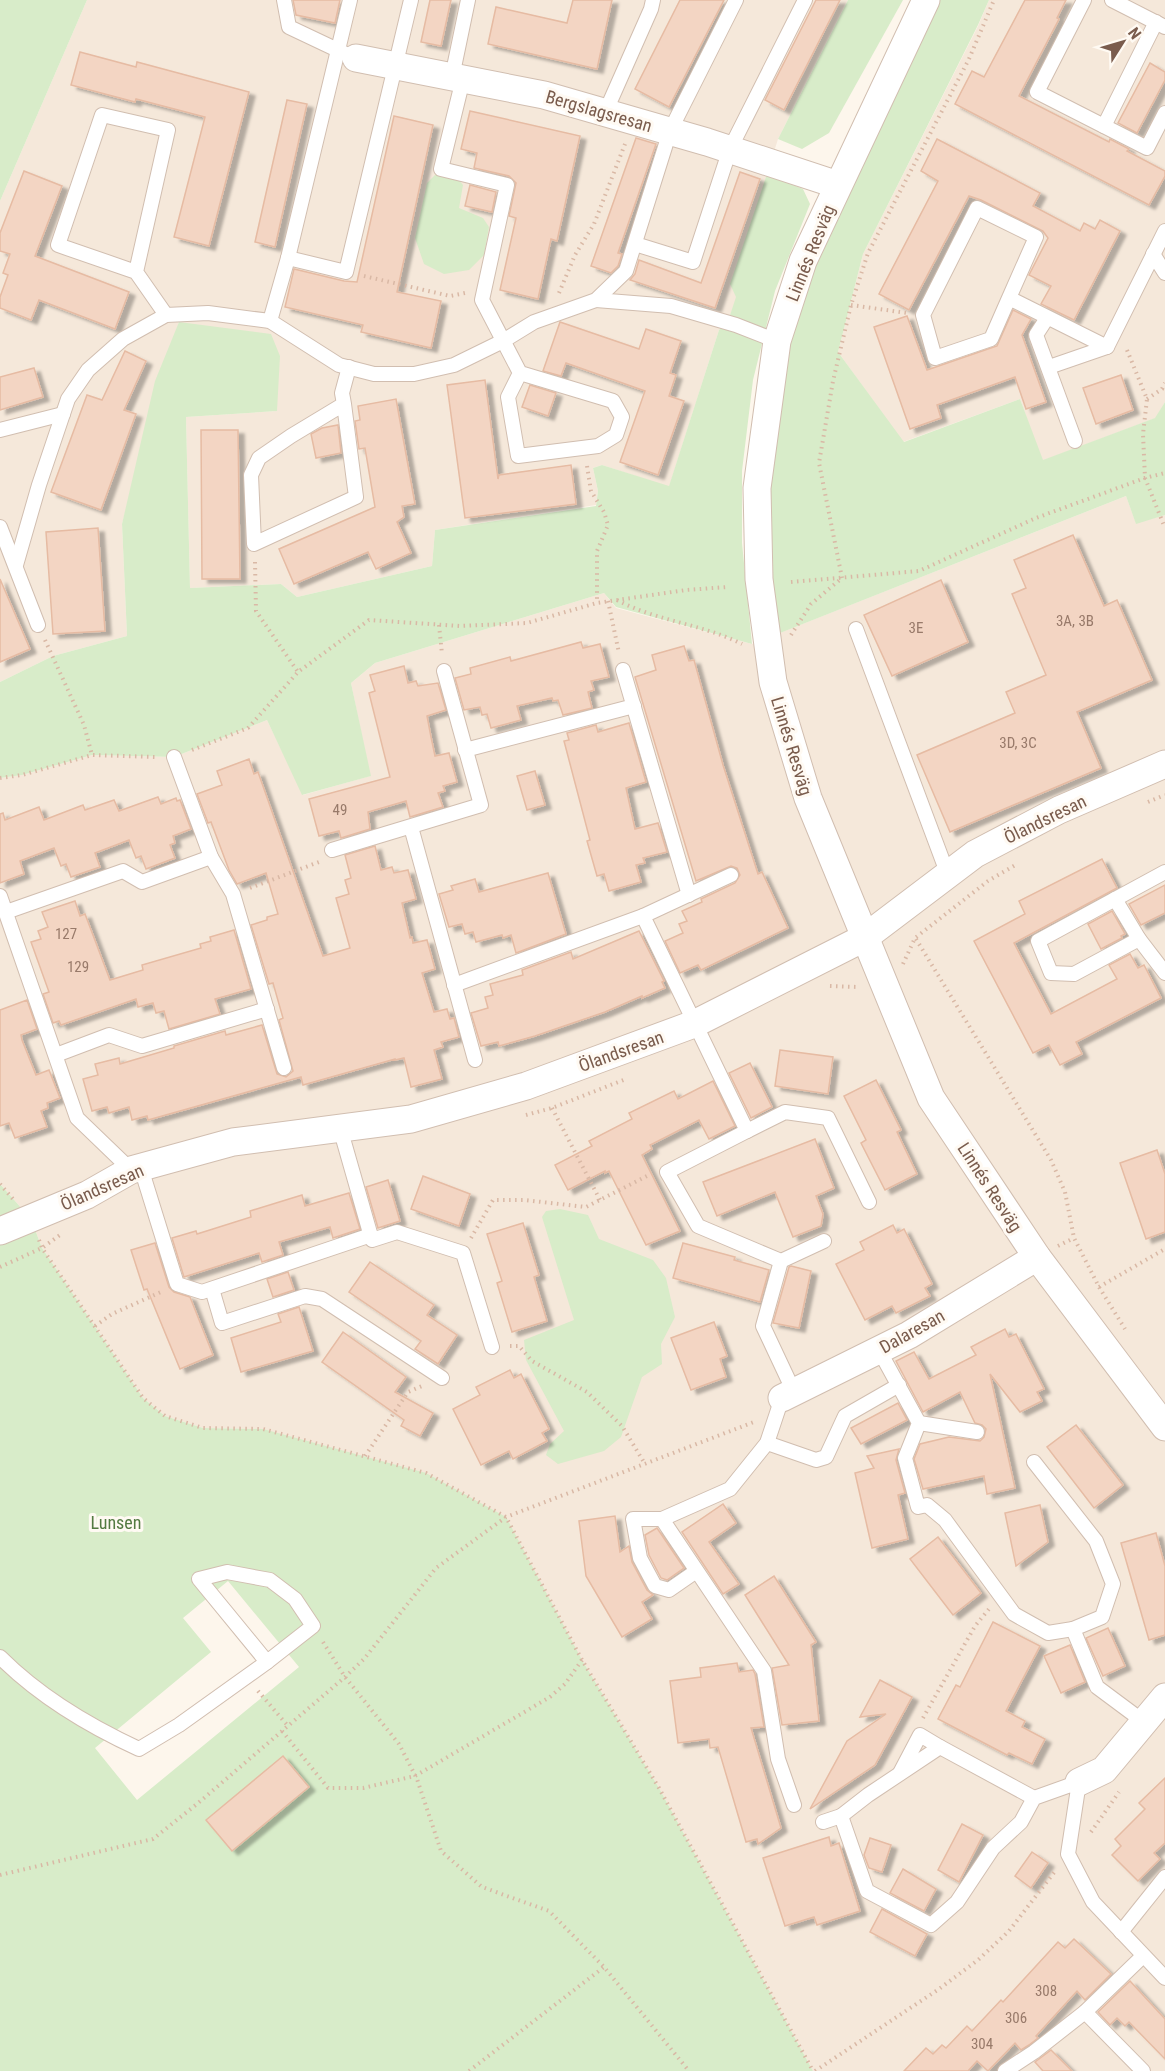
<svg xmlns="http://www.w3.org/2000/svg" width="1165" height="2071" font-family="'Roboto Condensed',sans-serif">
	<defs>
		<filter id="shadow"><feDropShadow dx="6" dy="4" stdDeviation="1.5" flood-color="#0004"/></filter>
	</defs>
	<rect width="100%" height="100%" fill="#fdf6ec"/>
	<g fill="#f5e8da">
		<polygon points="87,0 848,0 778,139 767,174 737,297 729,318 719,330 669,487 602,465 593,468 598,491 596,505 435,530 432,566 297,597 281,584 190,588 186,417 277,411 179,322 122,524 127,636 53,656 0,682 0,201"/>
		<polygon points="989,0 1165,0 1165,402 1156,418 1042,461 1020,399 903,442 838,352 863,254 978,26"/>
		<polygon points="1126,496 1136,523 1165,515 1165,2071 813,2071 659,1788 582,1660 263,1429 203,1428 165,1416 143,1398 42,1248 31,1219 0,1184 0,778 22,775 92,755 174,757 267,720 303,795 370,776 351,683 375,663 604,593 616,608 752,644"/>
	</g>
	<g fill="#d8ecc9" fill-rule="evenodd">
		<polygon points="0,0 87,0 0,201"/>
		<polygon points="848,0 903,0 829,133 802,149 778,139"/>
		<polygon points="939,0 989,0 978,25 863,254 838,352 904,442 1020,399 1043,460 1155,418 1165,402 1165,515 1136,524 1126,496 775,635 767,512 795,309"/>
		<polygon points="436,174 458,179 463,185 459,208 483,218 489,227 484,255 469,270 444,274 424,264 415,238 427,183"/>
		<polygon points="767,174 803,189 810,204 775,291 753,380 742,471 742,543 752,644 616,607 604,593 375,663 351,683 371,776 302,795 267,720 174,757 92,755 22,775 0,778 0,682 53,656 127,636 122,524 155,381 179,322 271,334 280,356 277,411 186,417 190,588 281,584 297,597 432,566 435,530 596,506 598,491 593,468 602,465 669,486 719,330 729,318 736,297 730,284"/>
		<path d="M 0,1184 L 31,1219 L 42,1248 L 143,1398 L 165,1416 L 203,1428 L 263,1429 L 426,1473 L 506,1517 L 582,1660 L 659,1788 L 813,2071 L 0,2071 ZM 228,1581 L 299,1667 L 137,1800 L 95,1748 L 211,1652 L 183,1618 Z"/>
		<polygon points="560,1209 588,1215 599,1239 653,1260 666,1278 675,1317 661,1344 662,1364 642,1377 621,1437 604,1451 558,1464 546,1455 550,1444 564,1431 526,1360 524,1340 574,1320 542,1217 546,1211"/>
	</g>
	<g fill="#f3d5c3" stroke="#e6bba3" stroke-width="1.5" filter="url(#shadow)">
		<polygon points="293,0 340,0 335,23 296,15"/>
		<polygon points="430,0 451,0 441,46 421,42"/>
		<polygon points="573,0 612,0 597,69 488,44 496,7 567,23"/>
		<polygon points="680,0 724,0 669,107 635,89"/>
		<polygon points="816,0 840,0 784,110 765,100"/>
		<polygon points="1025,0 1066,0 1057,18 1059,19 1019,96 1109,142 1110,139 1129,149 1127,151 1165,171 1165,176 1149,205 955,104 972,71 984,77"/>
		<polygon points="80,52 136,67 137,62 249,92 209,246 174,237 205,117 136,99 135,102 71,85"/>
		<polygon points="1150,63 1165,72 1165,80 1137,133 1118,123"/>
		<polygon points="287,100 307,104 275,247 255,242"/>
		<polygon points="470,111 580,136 557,241 551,239 538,299 500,290 516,218 509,216 516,183 509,176 474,168 477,153 461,149"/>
		<polygon points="394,116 433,125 397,292 441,301 431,348 361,332 363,325 285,307 294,269 344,281 357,282"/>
		<polygon points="636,138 656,144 618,253 622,254 618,266 611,273 591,266"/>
		<polygon points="937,139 1040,193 1033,206 1080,231 1084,223 1095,229 1100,220 1120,231 1074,320 1041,304 1051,286 1029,275 1048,238 1043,231 981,200 969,196 909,310 879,294 938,181 921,171"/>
		<polygon points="24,171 62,186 35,256 129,292 115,329 39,300 31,320 0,308 0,297 8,275 3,273 10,254 0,251 0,233"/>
		<polygon points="740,172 760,179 715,308 630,280 635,274 639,260 701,283"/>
		<polygon points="470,185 496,192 492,212 465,206"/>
		<polygon points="1013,310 1031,319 1022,335 1046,402 1026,409 1015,377 937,405 941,418 910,429 874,327 907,316 927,370 997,346"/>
		<polygon points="560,322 639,349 646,329 681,341 670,373 676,375 669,396 684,401 658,475 620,462 645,391 566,363 561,376 543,371"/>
		<polygon points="125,351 146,361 124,410 136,414 101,510 51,492 87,395 102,400"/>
		<polygon points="34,368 43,397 0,410 0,377"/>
		<polygon points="1121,375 1133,410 1096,424 1083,388"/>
		<polygon points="485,380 498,479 499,475 571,465 576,504 465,518 447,385"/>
		<polygon points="530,385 556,393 548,416 522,407"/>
		<polygon points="396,399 415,504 402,506 404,517 397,522 411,553 376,569 368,552 294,584 279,549 375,507 365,448 359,449 355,421 360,420 358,406"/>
		<polygon points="338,425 341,453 316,458 311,434 322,428"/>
		<polygon points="201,430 238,430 240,579 202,579"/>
		<polygon points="98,528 105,631 53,634 46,532"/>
		<polygon points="1073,535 1104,606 1117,600 1152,680 1077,712 1101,768 950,832 917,755 1015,713 1006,692 1046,675 1012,594 1026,588 1014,560"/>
		<polygon points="0,579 30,649 0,662"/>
		<polygon points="941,580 968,642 892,676 864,615"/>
		<polygon points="581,642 583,648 600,644 609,677 591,681 594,690 588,692 592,708 563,715 558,700 553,701 552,698 517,706 521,720 491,728 487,714 482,715 480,707 464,710 455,678 471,674 470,668 510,657 511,661"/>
		<polygon points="684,646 689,661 694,660 723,765 758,874 762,872 788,928 701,970 698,965 680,973 665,941 683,933 679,924 687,921 682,911 702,902 701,899 735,883 740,875 737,868 731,866 696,881 635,677 656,670 652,655"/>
		<polygon points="404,666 408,683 416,681 418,686 438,683 446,710 427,716 431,737 435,756 449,753 457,782 443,786 445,791 438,793 443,807 410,817 406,801 368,812 370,829 341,838 339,831 319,836 309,799 390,777 369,693 375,691 370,675"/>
		<polygon points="629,723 646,782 626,788 635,829 658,823 667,852 643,858 645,863 636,865 641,882 609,891 604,874 597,876 587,841 590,840 564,741 569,740 567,733 596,725 598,732"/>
		<polygon points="249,759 254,774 258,772 323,956 350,948 336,898 349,894 345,880 351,878 345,855 375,846 381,870 392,867 394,873 408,870 416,899 402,903 410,938 412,937 413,943 427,940 435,969 422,973 434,1012 447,1009 450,1019 454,1018 459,1037 441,1042 443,1047 434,1050 442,1079 411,1087 404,1058 395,1060 395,1059 303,1085 301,1077 148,1120 147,1116 132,1120 129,1107 109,1113 107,1107 92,1111 83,1079 98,1075 95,1064 119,1058 120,1064 174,1048 174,1046 225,1031 226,1035 262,1025 277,1074 286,1077 293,1071 279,1020 283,1018 273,983 269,984 251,925 267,920 267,917 278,914 266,873 237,884 229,870 211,822 208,823 197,794 222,785 217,771"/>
		<polygon points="535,771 545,805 527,810 517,776"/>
		<polygon points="158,797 161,804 176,798 177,801 180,800 191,829 173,836 175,843 170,845 175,858 146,869 141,856 136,858 129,840 95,853 100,867 71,877 66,864 61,866 54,848 20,861 24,874 0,883 0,814 3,813 5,820 39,807 44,820 83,805 85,810 114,800 119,811"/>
		<polygon points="1102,859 1117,888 1014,943 1051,1014 1117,979 1109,965 1130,954 1138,968 1144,965 1161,998 1076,1042 1082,1054 1060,1065 1049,1045 1033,1053 974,941 1025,914 1019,901"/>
		<polygon points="548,873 566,934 516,953 511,935 503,938 502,935 476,942 473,932 465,934 462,924 449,927 439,894 453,890 451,886 475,879 479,892"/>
		<polygon points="1165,885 1165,913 1141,925 1129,904"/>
		<polygon points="75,901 80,916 85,914 110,980 143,970 142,965 201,948 200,944 211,941 210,937 234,930 251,989 215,999 220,1014 169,1029 164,1011 156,1013 153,1003 138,1007 136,999 61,1025 59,1021 53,1023 43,994 49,992 31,942 41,939 38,931 48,927 42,912"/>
		<polygon points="1112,911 1125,934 1121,936 1122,938 1101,949 1088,924"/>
		<polygon points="639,931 664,981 662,982 665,988 642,998 642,996 605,1012 535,1036 499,1046 498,1042 481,1046 471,1013 488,1008 485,997 493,995 490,984 523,975 522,970 571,952 573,959"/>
		<polygon points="27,1000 37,1029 21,1035 22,1040 36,1075 49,1070 60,1098 47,1103 48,1108 41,1111 47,1127 15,1138 9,1123 0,1126 0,1010"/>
		<polygon points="780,1050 833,1057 828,1094 775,1086"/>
		<polygon points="750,1063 772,1107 751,1118 729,1073"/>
		<polygon points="876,1080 901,1130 897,1132 917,1174 885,1190 861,1143 866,1140 844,1096"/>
		<polygon points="713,1081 735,1126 709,1139 699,1120 650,1145 652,1149 642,1155 680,1231 646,1245 609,1171 605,1173 605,1171 568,1190 555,1165 592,1146 589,1141 632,1119 629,1113 674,1091 678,1099"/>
		<polygon points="815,1139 834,1188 816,1196 823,1214 821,1226 793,1237 775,1192 717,1216 703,1182"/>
		<polygon points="1157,1150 1165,1174 1165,1232 1146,1239 1120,1163"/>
		<polygon points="423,1176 470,1194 459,1226 411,1209"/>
		<polygon points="388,1180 400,1221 378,1228 366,1187"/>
		<polygon points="349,1193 360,1229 333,1238 330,1227 279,1242 283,1255 262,1262 259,1253 184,1277 172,1238 196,1231 197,1234 251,1217 250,1211 302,1195 305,1206"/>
		<polygon points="523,1223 539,1275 534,1277 547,1321 512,1332 497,1283 502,1281 487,1234"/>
		<polygon points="893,1225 897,1233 904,1229 932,1284 925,1288 930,1296 896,1313 892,1306 865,1320 836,1264 864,1250 860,1242"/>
		<polygon points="155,1243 169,1287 174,1292 190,1297 213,1355 180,1369 147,1289 144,1290 131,1250"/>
		<polygon points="683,1243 735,1257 734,1260 769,1270 760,1302 673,1278"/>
		<polygon points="370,1262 434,1305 427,1315 457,1335 438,1364 415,1349 421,1341 349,1292"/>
		<polygon points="791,1266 811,1271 799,1328 773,1323 789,1267"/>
		<polygon points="288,1272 294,1290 273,1297 267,1279"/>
		<polygon points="299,1307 313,1351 241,1372 231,1338 281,1322 278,1314"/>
		<polygon points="714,1322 727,1356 720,1359 726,1377 691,1390 671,1338"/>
		<polygon points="1005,1329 1009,1337 1016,1334 1044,1389 1037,1392 1042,1401 1020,1412 990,1374 1015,1488 987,1494 984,1476 923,1489 914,1459 920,1444 949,1437 980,1441 984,1437 986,1429 982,1425 975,1423 960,1392 923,1412 896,1361 914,1352 929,1379 976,1355 971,1347"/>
		<polygon points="343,1332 406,1377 395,1392 433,1413 420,1436 401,1426 404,1420 322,1362"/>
		<polygon points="510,1370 514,1378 521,1374 549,1429 542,1433 547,1441 513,1459 509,1451 481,1465 453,1409 480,1395 476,1387"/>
		<polygon points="898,1403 907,1420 861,1444 851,1428"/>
		<polygon points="1076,1425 1123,1485 1094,1508 1047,1447"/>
		<polygon points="899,1449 896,1460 905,1493 898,1495 908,1539 872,1548 855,1473 874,1468 867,1456"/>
		<polygon points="723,1504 736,1523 709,1542 739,1584 723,1594 682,1532"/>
		<polygon points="1040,1505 1048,1542 1016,1566 1005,1513"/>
		<polygon points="615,1516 620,1552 629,1546 632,1562 647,1590 653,1595 642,1602 652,1619 622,1637 586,1576 579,1521"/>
		<polygon points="657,1528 684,1568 667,1580 661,1578 649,1555 645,1535"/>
		<polygon points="1156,1533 1165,1566 1165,1635 1149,1640 1121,1543"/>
		<polygon points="938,1537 981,1593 953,1615 910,1559"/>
		<polygon points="774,1576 816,1642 811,1645 819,1721 782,1725 772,1668 789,1665 745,1595"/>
		<polygon points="993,1622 1040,1646 1006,1711 1025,1721 1022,1727 1045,1739 1032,1764 1009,1753 1007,1755 938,1719 956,1685 960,1687"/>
		<polygon points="1108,1628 1125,1666 1103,1676 1086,1638"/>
		<polygon points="1070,1645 1085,1682 1061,1693 1044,1656"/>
		<polygon points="737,1663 739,1672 753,1670 755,1674 764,1727 751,1728 781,1828 758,1844 757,1839 746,1842 718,1747 710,1748 709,1739 678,1743 670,1681 701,1677 700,1668"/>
		<polygon points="880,1680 912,1697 875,1765 810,1809 847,1741 886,1714 860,1717"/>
		<polygon points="283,1756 309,1787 232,1851 206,1820"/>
		<polygon points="1165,1778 1165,1843 1154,1853 1160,1859 1138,1881 1112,1855 1121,1846 1115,1839 1145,1809 1139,1803"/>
		<polygon points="962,1824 983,1835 959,1882 938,1870"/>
		<polygon points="829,1837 831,1846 839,1843 860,1911 817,1925 814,1917 785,1926 763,1858"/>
		<polygon points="870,1838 891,1845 882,1872 869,1868 864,1855"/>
		<polygon points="1032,1852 1048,1863 1031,1888 1015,1876"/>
		<polygon points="903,1869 936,1889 924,1911 890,1893"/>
		<polygon points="882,1909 927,1934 915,1956 870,1932"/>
		<polygon points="1074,1939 1111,1974 1085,2000 1077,1991 1036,2036 1038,2038 1029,2045 1021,2050 1015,2043 988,2071 977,2061 968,2071 904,2071 926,2048 933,2054 942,2045 946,2048 967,2026 972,2031 1001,2000 1003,2002 1058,1942 1065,1948"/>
		<polygon points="1130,1981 1165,2019 1165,2059 1129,2022 1125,2026 1117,2018 1110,2025 1098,2012"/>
		<polygon points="1051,2050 1072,2071 1043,2071 1035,2062"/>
	</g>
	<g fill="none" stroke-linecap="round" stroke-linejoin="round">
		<g stroke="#d1beb0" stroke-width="16">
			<g id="service">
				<polyline points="284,0 289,27 346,54"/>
				<polyline points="1084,0 1037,92 1147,148 1165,113"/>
				<polyline points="1112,0 1165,27"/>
				<polyline points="452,77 468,0"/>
				<polyline points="463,79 441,169 507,185 482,300 520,373 508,397 518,456 598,446 616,435 622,417 613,401 520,373"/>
				<polyline points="605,113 651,9 653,0"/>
				<polyline points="1104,126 1156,22"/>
				<polyline points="635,244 693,262 730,149 805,0"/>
				<polyline points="1153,254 1165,273"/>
				<polyline points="288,258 346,272 411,0"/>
				<polyline points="136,272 168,130 102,115 58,245 136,272 166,315"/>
				<polyline points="1009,298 991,339 935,358 923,315 977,208 1036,237 1009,298 1107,347"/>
				<polyline points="596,300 671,306 736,325 777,341"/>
				<polyline points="1047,318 1036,335 1075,441"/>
				<polyline points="270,321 288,258 350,0"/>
				<polyline points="1049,367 1107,347 1165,231"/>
				<polyline points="344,404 291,436 259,458 251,475 254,544 356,497 344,404 342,393 349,367"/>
				<polyline points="0,430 63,414"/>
				<polyline points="0,527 38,625"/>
				<polyline points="16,565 39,485 68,399 88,370 123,339 166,315 208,313 270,321 339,365 374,374 414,374 454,365 503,341 534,322 596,300 626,271 670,131 736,0"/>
				<polyline points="856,629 948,875"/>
				<polyline points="623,670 689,895"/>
				<polyline points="465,750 634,706"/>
				<polyline points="174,757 211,857 233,894 284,1068"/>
				<polyline points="411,827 475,1060"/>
				<polyline points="332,850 481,805 444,671"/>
				<polyline points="731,875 643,916 747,1131 667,1172 698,1226 781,1261 824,1241"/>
				<polyline points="0,896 77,1118 131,1170"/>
				<polyline points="1115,899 1139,939 1165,973"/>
				<polyline points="6,912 123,871 142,882 211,857"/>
				<polyline points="1139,939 1074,974 1051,973 1038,941 1165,872"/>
				<polyline points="454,985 643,916"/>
				<polyline points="56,1055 109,1035 142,1046 267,1009"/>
				<polyline points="340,1128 372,1240 397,1232 463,1253 492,1347"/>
				<polyline points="747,1131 785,1112 828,1118 869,1202"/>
				<polyline points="141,1168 177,1284 202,1292 371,1235"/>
				<polyline points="781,1261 763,1326 794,1392"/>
				<polyline points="212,1289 222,1323 305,1296 322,1299 442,1378"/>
				<polyline points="879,1350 919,1423 905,1458 918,1507 927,1505 945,1520 1014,1614 1048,1633 1073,1629"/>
				<polyline points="782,1398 767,1443 730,1489 662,1519 764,1671 778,1759 794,1805"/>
				<polyline points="919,1423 977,1432"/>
				<polyline points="767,1443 816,1460 826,1457 845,1416 899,1385"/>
				<polyline points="1034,1462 1096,1541 1113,1584 1102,1617 1073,1629 1097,1687 1144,1722"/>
				<polyline points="662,1519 633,1519 640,1558 655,1586 669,1590 695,1572"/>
				<polygon points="227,1572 270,1580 295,1599 313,1626 267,1662 199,1579"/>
				<path d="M 0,1657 C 39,1696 89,1726 139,1749 L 179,1725 L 267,1662"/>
				<polyline points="900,1773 920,1735 940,1747"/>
				<polyline points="841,1816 868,1795 940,1747 1034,1798"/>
				<polyline points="823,1822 841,1816 867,1891 931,1925 957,1902 993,1848 1021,1822 1034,1798 1079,1782 1068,1854 1093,1902 1165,1978"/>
				<polyline points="1121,1932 1165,1877"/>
				<polyline points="1085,2012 1143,2071"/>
				<polyline points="1005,2071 1034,2052 1085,2012 1143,1956"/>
			</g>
		</g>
		<g stroke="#d1beb0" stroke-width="29">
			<g id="minor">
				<polyline points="926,0 803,261 777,341 757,488 759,579 773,682 808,798 931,1098 1037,1257 1165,1427"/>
				<polyline points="356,58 544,95 707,142 838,185"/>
				<polyline points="0,1231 87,1195 131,1170 233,1142 411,1119 526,1086 694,1024 864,938 975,854 1059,810 1165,764"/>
				<polyline points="782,1398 909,1335 1037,1257"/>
				<polyline points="1079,1782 1104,1770 1165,1697"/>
			</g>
		</g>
		<g stroke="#d9b8a5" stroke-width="4" stroke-dasharray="1.5 4.5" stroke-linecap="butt">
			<polyline points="364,276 450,296 465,293"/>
			<polyline points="559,293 575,255 594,224 625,144"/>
			<polyline points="851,305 907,313"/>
			<polyline points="1127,350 1147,399 1143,434 1145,478 1165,528"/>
			<polyline points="1147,399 1162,389 1165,383"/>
			<polyline points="587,466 591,491 604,512 608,525 597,551 597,603"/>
			<polyline points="255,562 256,611 298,672"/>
			<polyline points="842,578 819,463 833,381 851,305 868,253 969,59 994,0"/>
			<polyline points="791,582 919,571 1036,518 1145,478 1165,473"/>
			<path d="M 617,600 C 656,621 702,624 742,644"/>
			<polyline points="608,601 619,653"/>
			<polyline points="439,625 442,654"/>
			<polyline points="791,635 811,604 842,578"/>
			<polyline points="45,640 84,725 92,755"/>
			<polyline points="192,750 248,728 298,672 369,620 460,626 527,623 597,603 686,590 727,587"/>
			<polyline points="0,778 22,775 92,755 155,757"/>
			<polyline points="1148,802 1165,795"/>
			<polyline points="250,888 319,862"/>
			<polyline points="916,939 1051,1160 1065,1192 1074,1238 1099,1287 1125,1329"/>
			<polyline points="903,964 915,938 988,881 1017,864"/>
			<polyline points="830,986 858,987"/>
			<polyline points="552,1108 600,1200"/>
			<polyline points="526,1115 552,1108 626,1079"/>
			<polyline points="0,1184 13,1199"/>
			<polyline points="471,1238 493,1200 524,1200 586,1207 649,1175"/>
			<polyline points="39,1240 42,1248 143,1398 165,1416 203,1428 263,1429 426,1473 506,1517 582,1660 659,1788 813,2071"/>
			<polyline points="1058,1246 1074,1238"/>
			<polyline points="0,1267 42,1248 60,1235"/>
			<polyline points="1099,1287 1165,1249"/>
			<polyline points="95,1326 112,1314 161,1292"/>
			<polyline points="510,1346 519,1346 532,1361 587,1392 622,1426 645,1464"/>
			<polyline points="365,1456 408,1392 422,1386"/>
			<polyline points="323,1642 345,1677 399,1744 417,1779 441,1851 482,1887 549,1911 604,1967 689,2071"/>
			<polyline points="258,1691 288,1726"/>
			<polyline points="923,1718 975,1626 989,1609"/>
			<polyline points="282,1731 328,1788 363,1788 415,1776 550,1697 565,1684 582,1660"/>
			<polyline points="1091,1832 1119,1792"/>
			<polyline points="0,1875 153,1839 197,1804 345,1677 364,1659 436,1568 506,1517 754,1422"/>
			<polyline points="469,2071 604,1967"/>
			<polyline points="815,2071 939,1989 978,1960 1009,1931 1056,1870"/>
		</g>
		<use href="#service" stroke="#fff" stroke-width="14"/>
		<use href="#minor" stroke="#fff" stroke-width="27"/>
	</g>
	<g text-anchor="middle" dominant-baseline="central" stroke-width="6" stroke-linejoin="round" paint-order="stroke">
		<g font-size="15" fill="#987a6a">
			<text x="1075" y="621">3A, 3B</text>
			<text x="916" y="628">3E</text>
			<text x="1018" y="743">3D, 3C</text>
			<text x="340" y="810">49</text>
			<text x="66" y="934">127</text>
			<text x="78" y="967">129</text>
			<text x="1046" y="1991">308</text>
			<text x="1016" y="2018">306</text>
			<text x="982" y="2044">304</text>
		</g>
		<g font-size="18" fill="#7a5c4d" stroke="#fffaf3">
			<text transform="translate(599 111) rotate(16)">Bergslagsresan</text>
			<text transform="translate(810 253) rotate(-68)">Linnés Resväg</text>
			<text transform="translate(792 746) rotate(73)">Linnés Resväg</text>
			<text transform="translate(1045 819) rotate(-26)">Ölandsresan</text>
			<text transform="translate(621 1051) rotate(-20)">Ölandsresan</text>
			<text transform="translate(102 1187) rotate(-24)">Ölandsresan</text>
			<text transform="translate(990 1187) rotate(57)">Linnés Resväg</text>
			<text transform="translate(912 1331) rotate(-29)">Dalaresan</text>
		</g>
		<g font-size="18" fill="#537a41" stroke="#fffaf3">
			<text x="116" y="1522">Lunsen</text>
		</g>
	</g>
	<g transform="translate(1123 42) rotate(53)" stroke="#fffaf3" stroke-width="4.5" paint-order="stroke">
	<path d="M0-4.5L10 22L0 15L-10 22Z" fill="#7a5c4d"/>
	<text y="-9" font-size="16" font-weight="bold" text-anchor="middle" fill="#7a5c4d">N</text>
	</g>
</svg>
